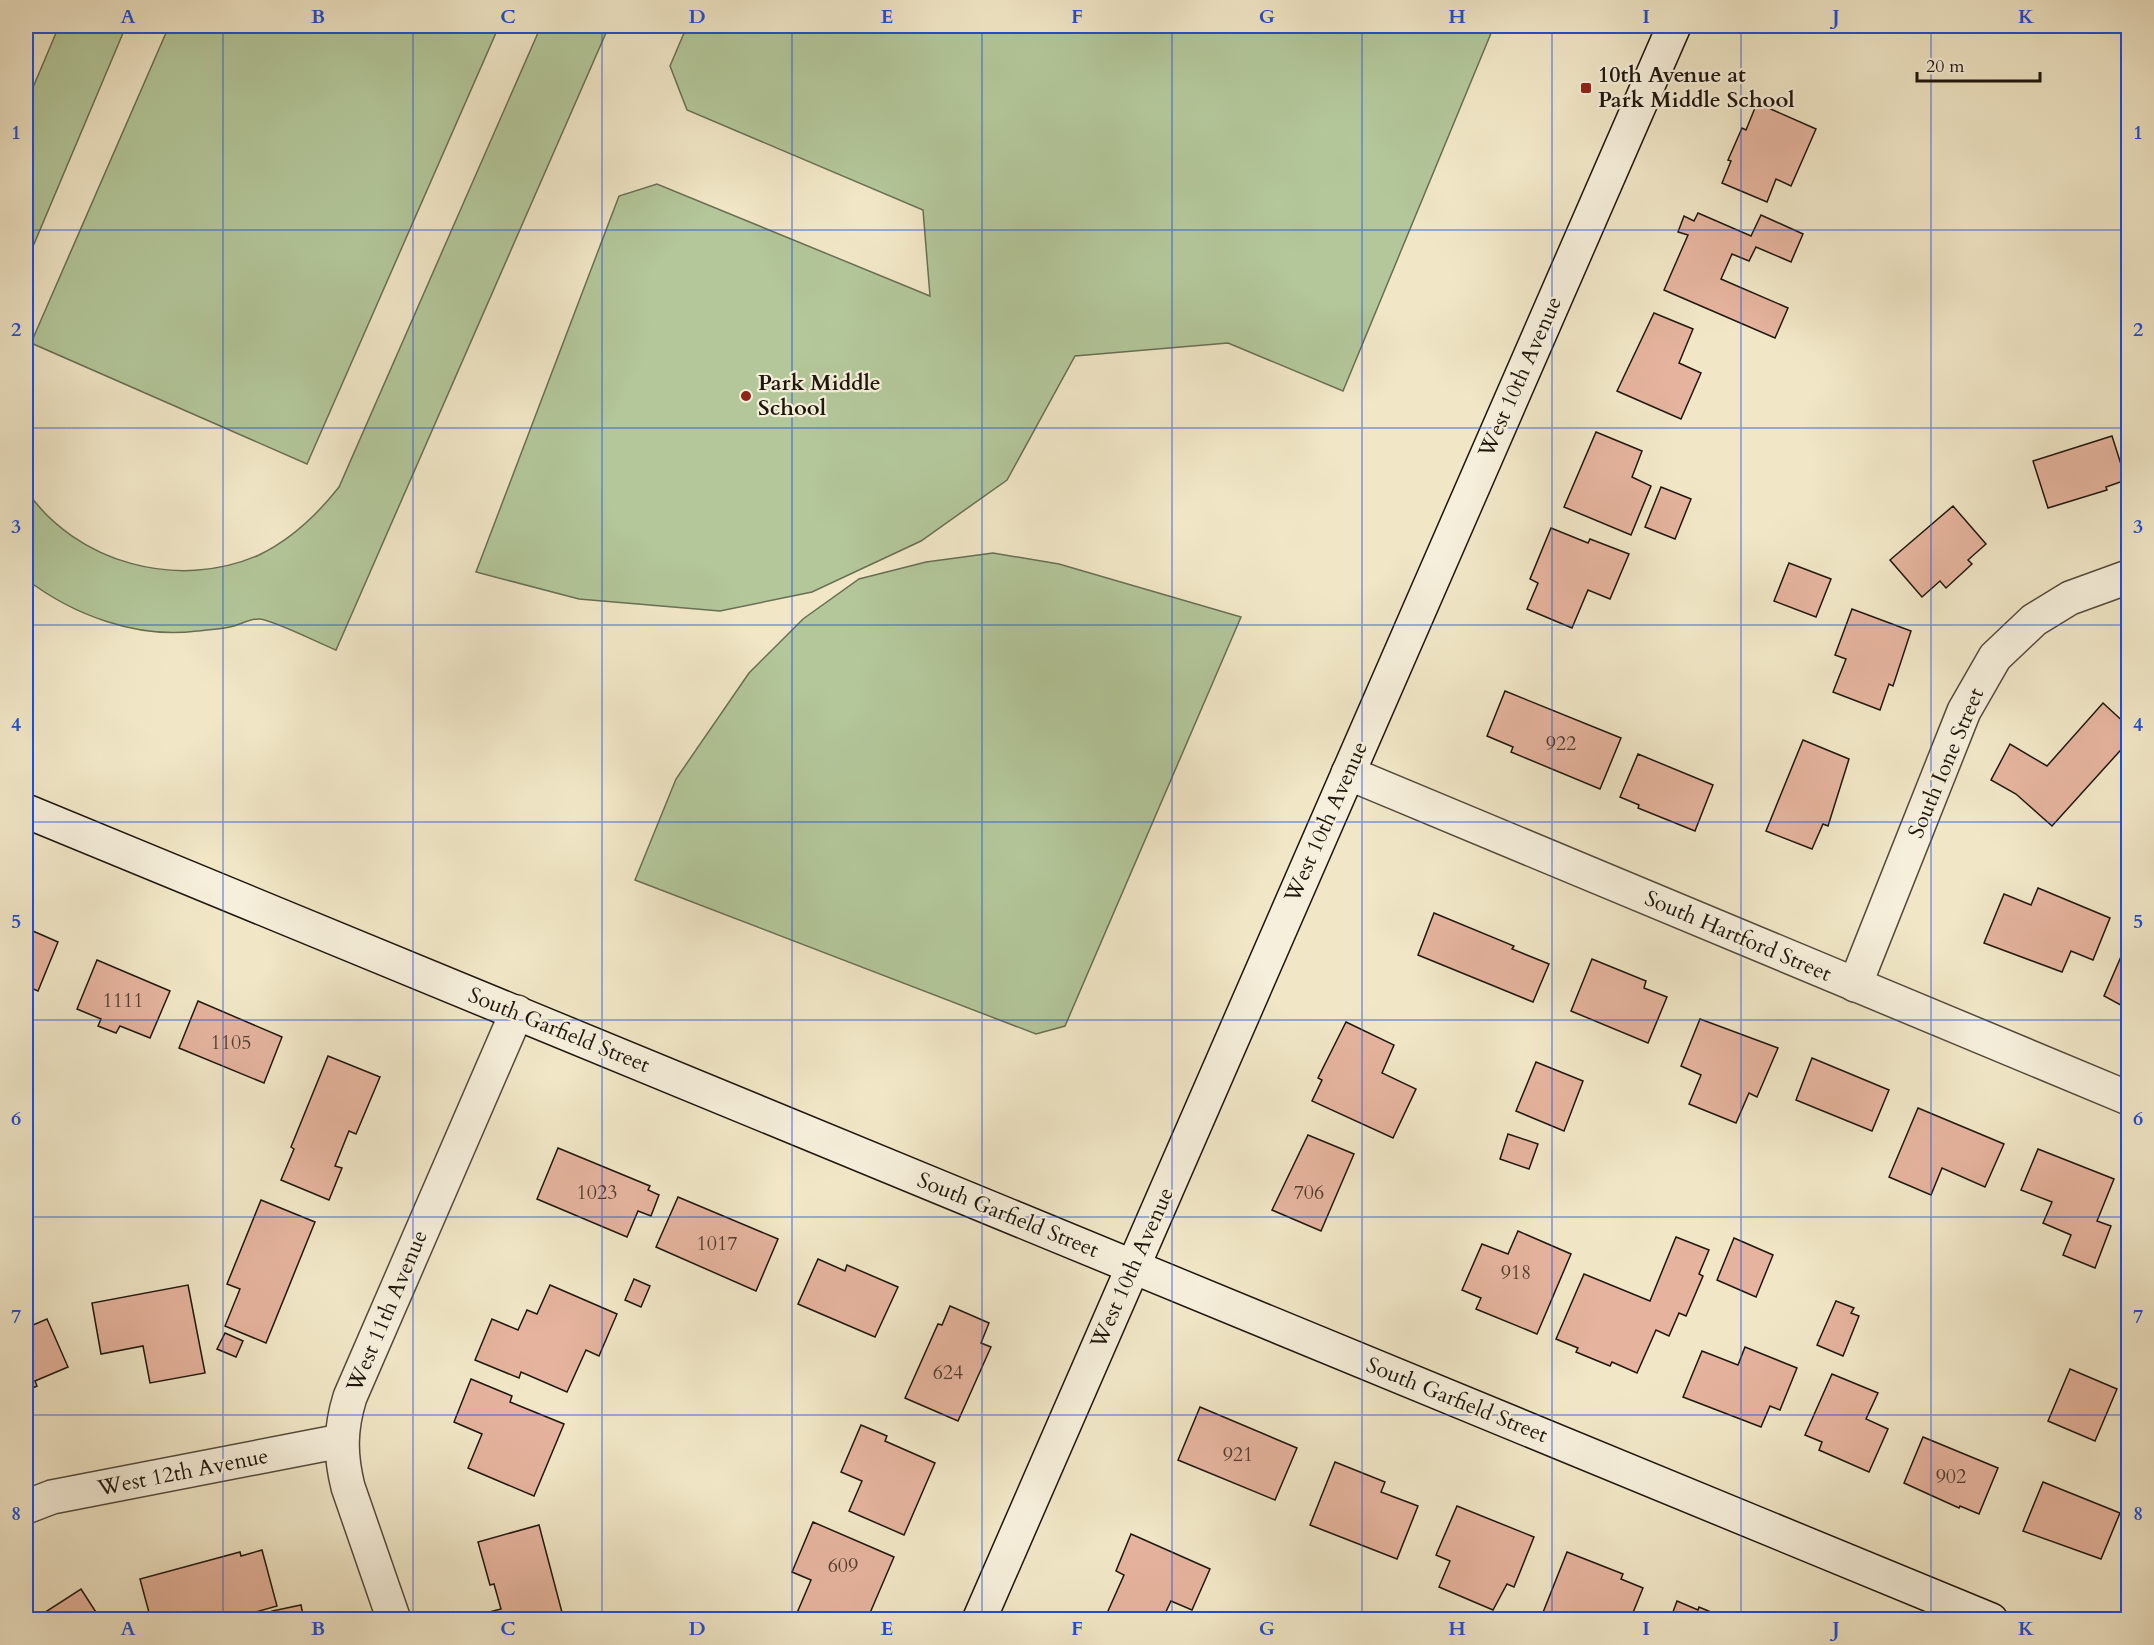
<svg xmlns="http://www.w3.org/2000/svg" width="2154" height="1645" font-family="Cardo,serif">
	<rect width="100%" height="100%" fill="#f1e7c7"/>
	<filter id="stains"><feTurbulence type="fractalNoise" baseFrequency=".00333" numOctaves="4"/><feColorMatrix values="0 0 0 0 .2 0 0 0 0 .09 0 0 0 0 .02 0 0 0 .5 -.17"/></filter>
	<radialGradient id="worn" r=".72"><stop offset=".6" stop-color="#630" stop-opacity="0"/><stop offset="1" stop-color="#630" stop-opacity=".3"/></radialGradient>
	<g fill="#b3c79a" stroke="#696f54" stroke-width="1.5">
		<polygon points="59,26 126,26 26,263 26,104"/>
		<polygon points="169,26 499,26 307,464 31,343"/>
		<path d="M 541,26 L 609,26 L 336,650 C 321,644 273,620 260,619 C 252,618 241,624 234,626 C 222,629 209,630 197,631 C 137,639 73,615 26,579 L 26,490 C 76,563 178,591 259,555 C 292,539 317,515 339,487 Z"/>
		<polygon points="687,26 1494,26 1343,391 1228,343 1075,356 1007,480 921,541 812,592 720,611 579,599 476,572 619,196 657,184 930,296 923,210 687,110 670,66"/>
		<polygon points="993,553 1059,564 1241,617 1065,1026 1036,1034 635,880 676,779 749,673 803,619 859,579 926,562"/>
	</g>
	<g fill="#e6b49e" stroke="#1f170d" stroke-width="1.5">
		<polygon points="1757,103 1816,129 1791,186 1776,179 1767,202 1722,183 1731,161 1728,160 1742,128 1746,130"/>
		<polygon points="1698,213 1751,236 1761,215 1803,234 1791,262 1756,247 1749,261 1732,254 1721,279 1788,308 1775,338 1664,290 1688,235 1678,232 1684,216 1694,221"/>
		<polygon points="1654,313 1693,329 1679,363 1701,373 1681,419 1617,391"/>
		<polygon points="1596,432 1642,451 1632,477 1651,486 1631,535 1564,507"/>
		<polygon points="2112,436 2126,480 2106,487 2107,490 2048,508 2033,461"/>
		<polygon points="1661,487 1691,499 1675,539 1645,527"/>
		<polygon points="1953,506 1986,544 1968,560 1972,564 1946,588 1940,581 1922,597 1890,560"/>
		<polygon points="1551,528 1588,543 1590,539 1629,554 1610,599 1588,590 1572,628 1527,609 1538,583 1530,579"/>
		<polygon points="1789,563 1831,579 1816,617 1774,601"/>
		<polygon points="1852,609 1911,631 1893,686 1889,684 1880,710 1833,692 1846,659 1835,655"/>
		<polygon points="1505,691 1621,738 1600,789 1511,752 1513,747 1487,736"/>
		<polygon points="2103,703 2128,726 2128,742 2052,826 2016,794 1991,780 2010,744 2047,766"/>
		<polygon points="1803,740 1849,759 1828,826 1823,824 1812,849 1766,831"/>
		<polygon points="1638,754 1713,785 1695,831 1638,808 1639,805 1620,797"/>
		<polygon points="2038,888 2110,918 2093,960 2071,951 2062,972 1984,943 2004,894 2031,905"/>
		<polygon points="1434,913 1514,946 1512,949 1549,964 1533,1002 1418,955"/>
		<polygon points="26,928 58,942 38,991 26,986"/>
		<polygon points="2123,952 2128,955 2128,1009 2104,996"/>
		<polygon points="1592,959 1646,981 1644,988 1667,997 1648,1043 1571,1011"/>
		<polygon points="97,960 170,991 150,1038 120,1026 116,1033 98,1026 101,1019 77,1009"/>
		<polygon points="198,1001 282,1037 264,1083 179,1048"/>
		<polygon points="1700,1019 1778,1048 1757,1097 1749,1093 1736,1123 1689,1104 1701,1075 1681,1066"/>
		<polygon points="1346,1022 1394,1045 1382,1073 1416,1089 1393,1138 1312,1101 1322,1080 1318,1078"/>
		<polygon points="328,1056 380,1077 356,1134 349,1131 335,1166 342,1168 329,1200 281,1180 294,1149 291,1147"/>
		<polygon points="1812,1058 1889,1090 1872,1131 1796,1100"/>
		<polygon points="1536,1062 1583,1081 1564,1131 1516,1111"/>
		<polygon points="1918,1108 2004,1144 1985,1187 1942,1168 1931,1195 1889,1177"/>
		<polygon points="1508,1134 1538,1144 1529,1169 1500,1159"/>
		<polygon points="1308,1135 1354,1154 1321,1231 1272,1210"/>
		<polygon points="558,1148 650,1186 648,1190 659,1195 651,1216 638,1211 627,1237 537,1199"/>
		<polygon points="2038,1149 2114,1179 2097,1221 2111,1226 2095,1268 2063,1255 2071,1235 2043,1223 2052,1202 2021,1190"/>
		<polygon points="678,1197 778,1239 756,1291 656,1247"/>
		<polygon points="261,1200 315,1222 266,1343 225,1326 240,1289 227,1284"/>
		<polygon points="1518,1231 1571,1254 1537,1334 1476,1309 1481,1298 1462,1290 1482,1244 1508,1254"/>
		<polygon points="1676,1237 1709,1250 1699,1274 1703,1276 1686,1316 1679,1313 1669,1336 1656,1330 1637,1373 1612,1362 1610,1366 1576,1352 1578,1348 1556,1339 1584,1274 1650,1301"/>
		<polygon points="1734,1238 1773,1255 1756,1297 1717,1280"/>
		<polygon points="818,1259 845,1271 847,1265 898,1287 875,1337 798,1304"/>
		<polygon points="634,1279 650,1286 641,1307 625,1300"/>
		<polygon points="188,1285 205,1373 150,1383 143,1346 101,1354 92,1303"/>
		<polygon points="550,1285 617,1314 599,1356 586,1350 567,1392 521,1372 519,1378 475,1360 492,1319 518,1330 527,1310 537,1314"/>
		<polygon points="1836,1301 1854,1308 1851,1313 1859,1316 1843,1356 1817,1345"/>
		<polygon points="950,1306 989,1323 981,1343 991,1347 958,1421 905,1398 938,1324 942,1325"/>
		<polygon points="47,1319 68,1367 35,1381 37,1386 26,1391 26,1328"/>
		<polygon points="225,1333 243,1341 236,1357 217,1349"/>
		<polygon points="1745,1347 1797,1368 1780,1410 1770,1406 1761,1427 1683,1397 1702,1351 1738,1365"/>
		<polygon points="2070,1369 2117,1389 2095,1441 2048,1421"/>
		<polygon points="1832,1374 1878,1393 1866,1419 1888,1429 1869,1472 1819,1450 1822,1442 1805,1435"/>
		<polygon points="471,1379 512,1396 510,1402 564,1424 534,1496 468,1468 482,1434 454,1422"/>
		<polygon points="1200,1407 1297,1448 1275,1500 1178,1460"/>
		<polygon points="861,1425 887,1436 885,1441 935,1463 904,1535 849,1511 862,1481 841,1472"/>
		<polygon points="1923,1437 1998,1468 1979,1514 1960,1506 1959,1508 1904,1483"/>
		<polygon points="1335,1462 1385,1482 1381,1492 1418,1506 1397,1559 1310,1525"/>
		<polygon points="2043,1482 2120,1513 2101,1559 2023,1531"/>
		<polygon points="1457,1506 1534,1537 1514,1587 1507,1584 1493,1610 1439,1587 1450,1561 1436,1555"/>
		<polygon points="813,1522 894,1557 867,1620 794,1620 811,1580 792,1572"/>
		<polygon points="539,1525 564,1620 486,1620 485,1613 501,1609 494,1584 490,1585 478,1542"/>
		<polygon points="1131,1534 1210,1569 1192,1610 1171,1601 1162,1620 1104,1620 1124,1575 1116,1571"/>
		<polygon points="2128,1545 2128,1564 2122,1561"/>
		<polygon points="262,1550 277,1606 227,1620 151,1620 140,1579 240,1552 241,1556"/>
		<polygon points="1567,1552 1623,1574 1621,1579 1643,1588 1630,1620 1540,1620"/>
		<polygon points="81,1589 101,1620 33,1620"/>
		<polygon points="1677,1601 1698,1610 1699,1607 1730,1620 1670,1620"/>
		<polygon points="301,1605 304,1620 274,1620 272,1611"/>
	</g>
	<g fill="none" stroke-linecap="round" stroke-linejoin="round">
		<g stroke="#544b3c" stroke-width="36">
			<g id="street">
				<polyline points="1348,773 2128,1098"/>
				<polyline points="1855,985 1964,711 1995,657 2034,620 2070,598 2128,577"/>
				<polyline points="26,1507 52,1497 341,1441"/>
				<path d="M 394,1620 L 348,1487 C 340,1455 340,1429 350,1397 L 517,1012"/>
			</g>
		</g>
		<g stroke="#1f170d" stroke-width="36">
			<g id="secondary">
				<polyline points="26,811 1991,1620"/>
				<polyline points="979,1620 1674,26"/>
			</g>
		</g>
		<use href="#street" stroke="#f6efdb" stroke-width="33"/>
		<use href="#secondary" stroke="#f6efdb" stroke-width="33"/>
	</g>
	<path fill="none" stroke="#1d4ed8" stroke-width="1.5" stroke-opacity="0.55" d="M 223,26 L 223,1620M 413,26 L 413,1620M 602,26 L 602,1620M 792,26 L 792,1620M 982,26 L 982,1620M 1172,26 L 1172,1620M 1362,26 L 1362,1620M 1552,26 L 1552,1620M 1741,26 L 1741,1620M 1931,26 L 1931,1620M 26,230 L 2128,230M 26,428 L 2128,428M 26,625 L 2128,625M 26,822 L 2128,822M 26,1020 L 2128,1020M 26,1217 L 2128,1217M 26,1415 L 2128,1415"/>
	<g fill="#8f2418" stroke="#f6efdb" stroke-width="2">
		<rect x="1580" y="82" width="12" height="12" rx="3"/>
		<circle cx="746" cy="396" r="6"/>
	</g>
	<g text-anchor="middle" dominant-baseline="central" stroke-width="4.5" stroke-linejoin="round" paint-order="stroke">
		<g font-size="20" fill="#513e31">
			<text x="1561" y="743">922</text>
			<text x="123" y="1000">1111</text>
			<text x="231" y="1042">1105</text>
			<text x="597" y="1192">1023</text>
			<text x="1309" y="1192">706</text>
			<text x="717" y="1243">1017</text>
			<text x="1516" y="1272">918</text>
			<text x="948" y="1372">624</text>
			<text x="1238" y="1454">921</text>
			<text x="1951" y="1476">902</text>
			<text x="843" y="1565">609</text>
		</g>
		<g font-size="22" font-weight="bold" fill="#1f170d" stroke="#f6efdb" text-anchor="start">
			<text x="1598" y="75">10th Avenue at<tspan x="1598" dy="25">Park Middle School</tspan></text>
			<text x="758" y="383">Park Middle<tspan x="758" dy="25">School</tspan></text>
		</g>
		<g font-size="22" fill="#1f170d" stroke="#f6efdb">
			<text transform="translate(1520 377) rotate(-66)">West 10th Avenue</text>
			<text transform="translate(1946 763) rotate(-67)">South Ione Street</text>
			<text transform="translate(1326 822) rotate(-66)">West 10th Avenue</text>
			<text transform="translate(1738 936) rotate(23)">South Hartford Street</text>
			<text transform="translate(559 1030) rotate(22)">South Garfield Street</text>
			<text transform="translate(1008 1215) rotate(22)">South Garfield Street</text>
			<text transform="translate(1132 1268) rotate(-66)">West 10th Avenue</text>
			<text transform="translate(387 1311) rotate(-67)">West 11th Avenue</text>
			<text transform="translate(1457 1400) rotate(22)">South Garfield Street</text>
			<text transform="translate(183 1472) rotate(-11)">West 12th Avenue</text>
		</g>
	</g>
	<rect width="2154" height="1645" fill="none" stroke="#f1e7c7" stroke-width="66"/>
	<path d="M1917 72v9h123v-9" fill="none" stroke="#1f170d" stroke-width="3"/>
	<text x="1926" y="72" font-size="18" fill="#1f170d" stroke="#f6efdb" stroke-width="4.5" paint-order="stroke">20 m</text>
	<rect x="33" y="33" width="2088" height="1579" fill="none" stroke="#1d4ed8" stroke-width="2"/>
	<g font-size="20" text-anchor="middle" font-weight="bold" fill="#1d4ed8">
		<text x="128" y="23">A</text>
		<text x="318" y="23">B</text>
		<text x="508" y="23">C</text>
		<text x="697" y="23">D</text>
		<text x="887" y="23">E</text>
		<text x="1077" y="23">F</text>
		<text x="1267" y="23">G</text>
		<text x="1457" y="23">H</text>
		<text x="1646" y="23">I</text>
		<text x="1836" y="23">J</text>
		<text x="2026" y="23">K</text>
		<text x="16" y="139">1</text>
		<text x="2138" y="139">1</text>
		<text x="16" y="336">2</text>
		<text x="2138" y="336">2</text>
		<text x="16" y="533">3</text>
		<text x="2138" y="533">3</text>
		<text x="16" y="731">4</text>
		<text x="2138" y="731">4</text>
		<text x="16" y="928">5</text>
		<text x="2138" y="928">5</text>
		<text x="16" y="1125">6</text>
		<text x="2138" y="1125">6</text>
		<text x="16" y="1323">7</text>
		<text x="2138" y="1323">7</text>
		<text x="16" y="1520">8</text>
		<text x="2138" y="1520">8</text>
		<text x="128" y="1635">A</text>
		<text x="318" y="1635">B</text>
		<text x="508" y="1635">C</text>
		<text x="697" y="1635">D</text>
		<text x="887" y="1635">E</text>
		<text x="1077" y="1635">F</text>
		<text x="1267" y="1635">G</text>
		<text x="1457" y="1635">H</text>
		<text x="1646" y="1635">I</text>
		<text x="1836" y="1635">J</text>
		<text x="2026" y="1635">K</text>
	</g>
	<rect width="100%" height="100%" filter="url(#stains)"/>
	<rect width="100%" height="100%" fill="url(#worn)"/>
</svg>
